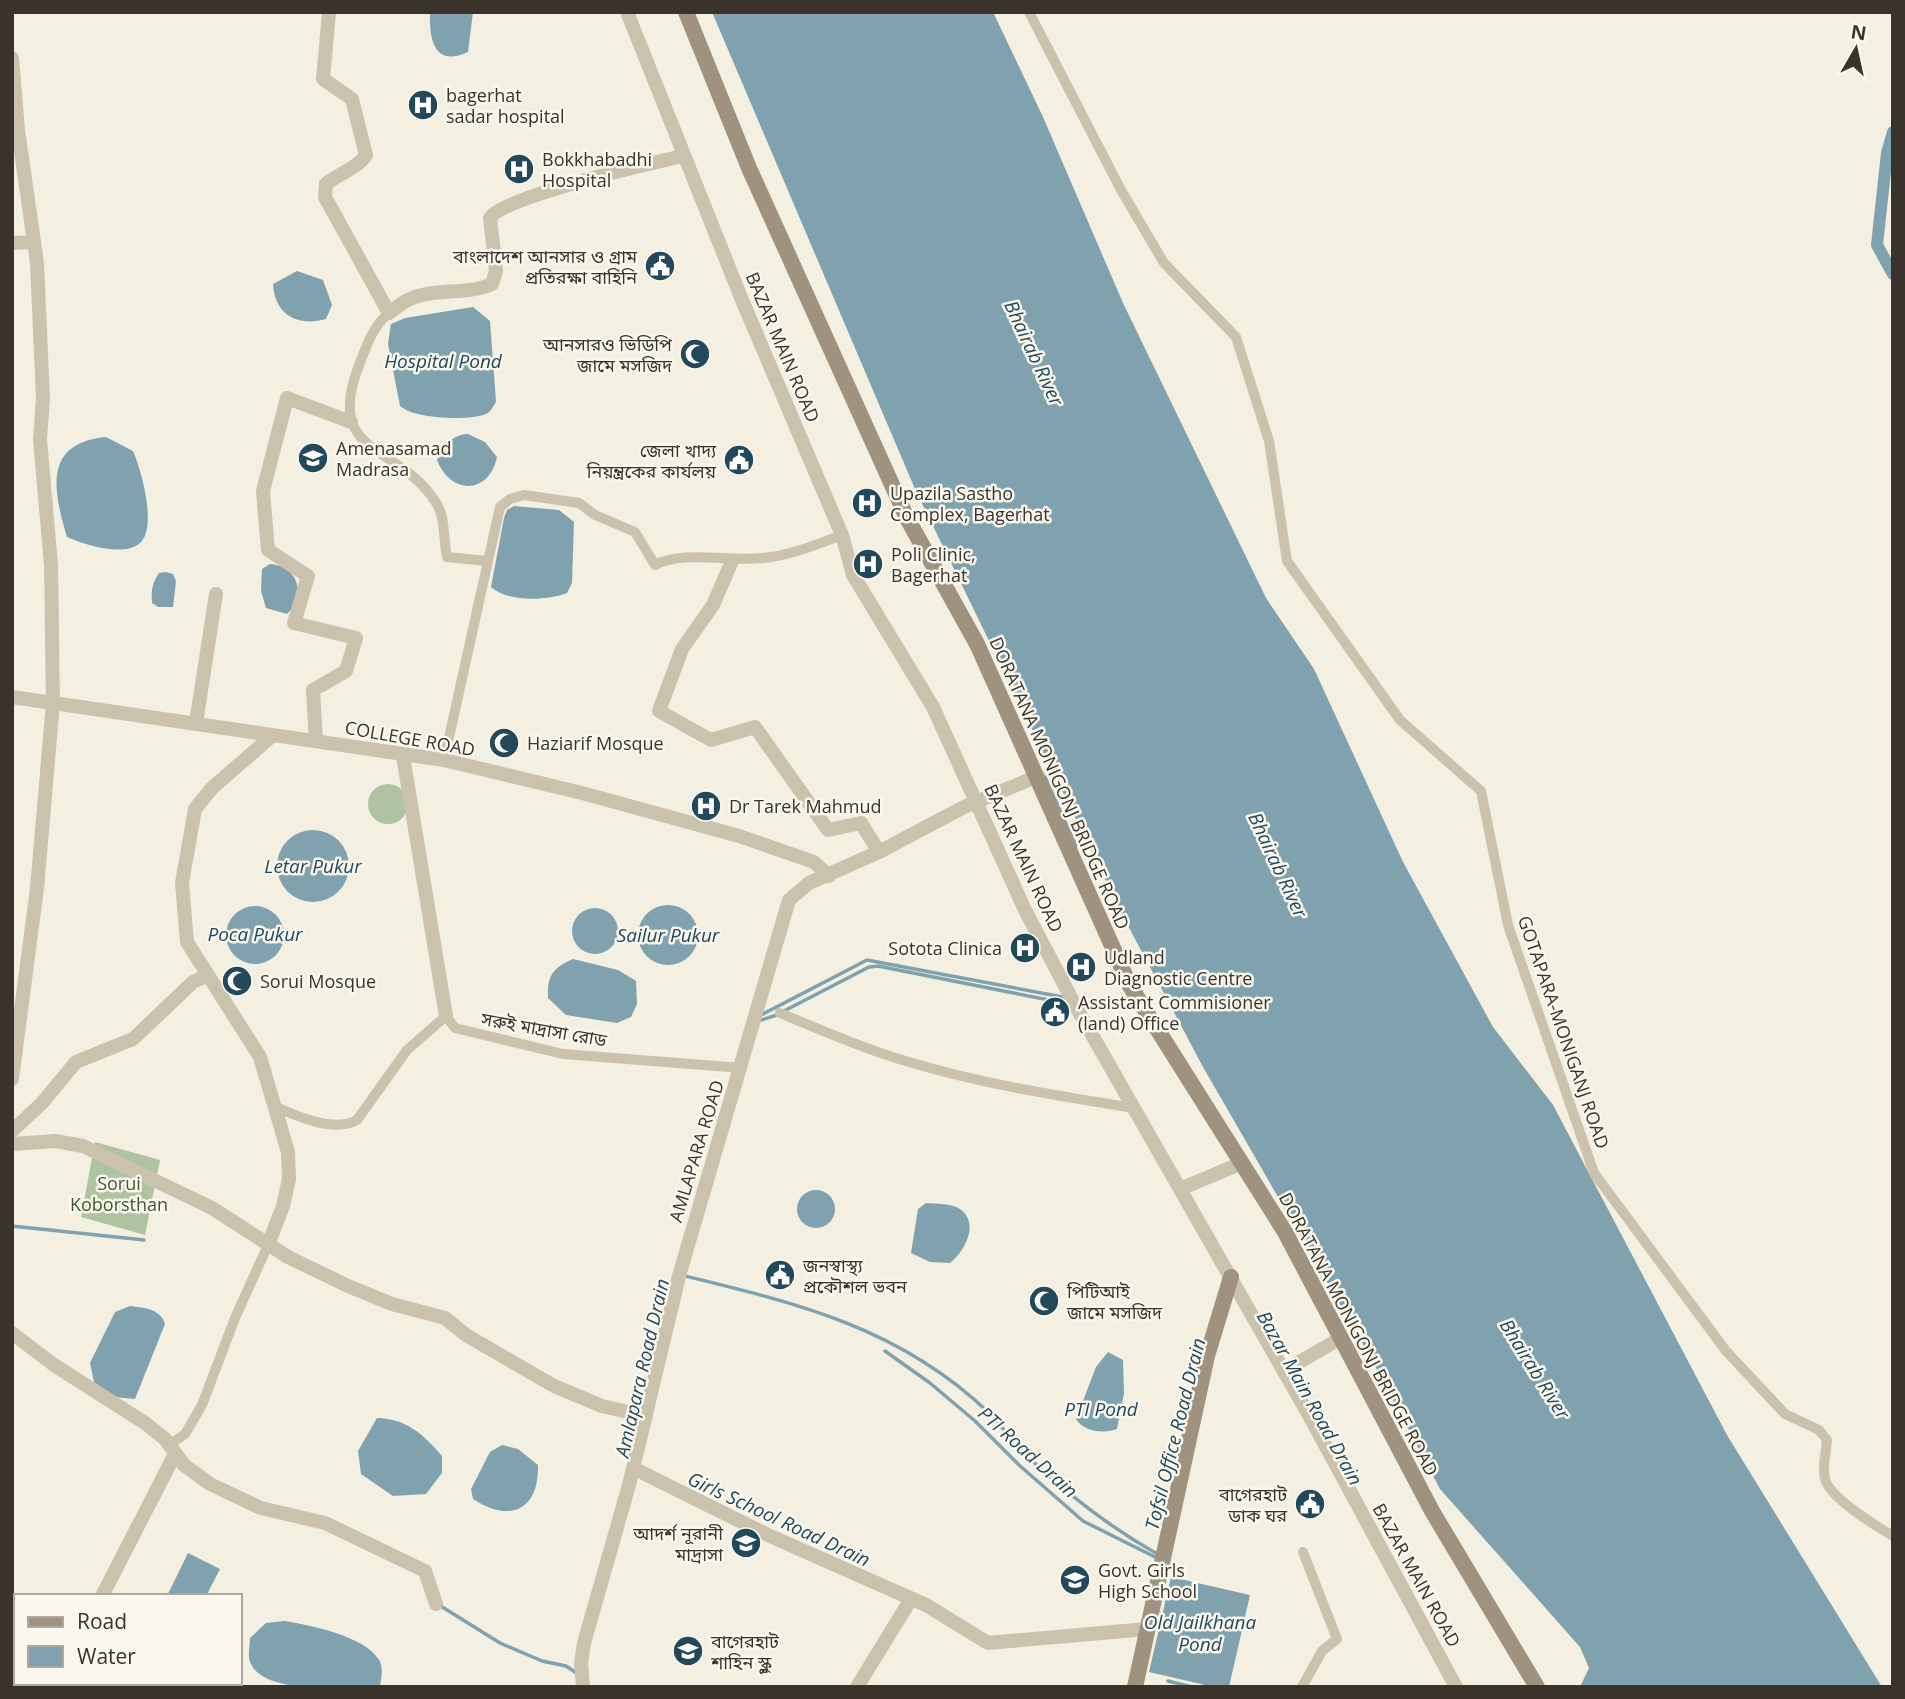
<svg xmlns="http://www.w3.org/2000/svg" width="1905" height="1699" font-family="'Open Sans','Noto Sans Bengali',sans-serif">
	<rect width="100%" height="100%" fill="#f3efe1"/>
	<g fill="#afc2a1">
		<circle cx="388" cy="804" r="20"/>
		<polygon points="95,1142 160,1160 145,1235 81,1217"/>
	</g>
	<g fill="#80a2af">
		<path d="M 430,12 L 473,12 L 468,52 C 434,68 429,39 430,12 Z"/>
		<polygon points="712,12 993,12 1043,117 1123,303 1266,598 1314,669 1403,862 1493,1027 1553,1105 1727,1435 1882,1687 1580,1687 1589,1668 1580,1647 1440,1489 1368,1353 1203,1067 1126,922 915,489"/>
		<path d="M 297,271 L 323,280 L 332,305 L 326,319 C 297,327 275,315 273,284 Z"/>
		<path d="M 473,307 L 490,321 L 496,402 C 493,406 491,412 486,414 C 468,421 414,419 400,406 L 388,344 L 391,324 L 405,318 Z"/>
		<path d="M 468,434 L 485,442 L 497,457 C 489,495 450,495 437,460 C 445,445 451,435 468,434 Z"/>
		<path d="M 106,437 L 133,451 C 141,469 157,525 141,542 C 126,558 85,545 67,537 C 53,490 43,443 106,437 Z"/>
		<path d="M 514,506 L 559,510 L 574,522 L 572,583 L 567,593 C 547,601 507,602 491,587 L 504,518 L 507,510 Z"/>
		<path d="M 270,564 C 299,566 306,595 287,614 L 266,608 L 261,591 L 262,569 Z"/>
		<path d="M 166,572 L 173,574 L 176,581 L 173,607 L 158,607 L 152,603 C 151,591 152,583 159,573 Z"/>
		<circle cx="313" cy="866" r="36"/>
		<circle cx="668" cy="935" r="30"/>
		<circle cx="255" cy="935" r="29"/>
		<circle cx="595" cy="931" r="23"/>
		<path d="M 573,959 L 618,970 L 636,981 L 637,1004 L 631,1017 L 617,1023 L 566,1015 L 548,998 C 547,975 553,968 573,959 Z"/>
		<circle cx="816" cy="1209" r="19"/>
		<path d="M 926,1203 C 936,1204 951,1203 960,1209 C 980,1223 965,1251 950,1263 L 930,1262 L 911,1253 L 918,1209 Z"/>
		<path d="M 130,1306 C 144,1308 160,1308 165,1324 L 135,1399 L 113,1397 L 94,1382 L 90,1363 L 115,1312 Z"/>
		<path d="M 1108,1352 L 1123,1360 L 1124,1393 L 1117,1429 C 1104,1434 1084,1432 1076,1419 L 1096,1367 Z"/>
		<path d="M 377,1418 C 407,1419 423,1434 442,1456 L 442,1473 L 426,1494 L 393,1496 L 361,1474 L 358,1451 Z"/>
		<path d="M 502,1445 L 518,1449 L 538,1465 C 539,1511 509,1523 473,1499 L 471,1489 L 490,1452 Z"/>
		<polygon points="188,1553 220,1569 206,1596 167,1596"/>
		<polygon points="1171,1577 1250,1595 1229,1687 1214,1687 1149,1672"/>
		<path d="M 284,1621 C 310,1625 365,1636 379,1660 C 384,1668 381,1678 380,1687 C 350,1687 266,1696 251,1664 C 247,1657 250,1646 250,1638 L 266,1623 Z"/>
	</g>
	<g fill="none" stroke-linecap="round" stroke-linejoin="round">
		<g stroke="#80a2af" stroke-width="3.5">
			<polyline points="1045,777 1076,846"/>
			<path d="M 867,960 L 1068,998 L 1228,1278 L 1200,1375 L 1159,1555 C 1111,1528 1067,1494 1027,1456 C 1013,1442 1002,1426 988,1412 C 899,1327 796,1303 681,1275 L 757,1017 Z"/>
			<polyline points="784,1011 869,967 878,966 1069,1004"/>
			<polyline points="758,1021 777,1015"/>
			<polyline points="12,1226 144,1240"/>
			<polyline points="885,1351 930,1383 975,1421 1019,1465 1083,1521 1157,1558"/>
			<polyline points="439,1605 500,1643 542,1661 566,1666 578,1674"/>
			<polyline points="1168,1681 1192,1687"/>
		</g>
		<polyline stroke="#80a2af" stroke-width="12" points="1893,132 1887,153 1877,245 1893,274"/>
		<g stroke="#cbc2ad" stroke-width="10">
			<path d="M 1029,12 L 1121,190 L 1164,263 L 1236,337 L 1269,441 L 1287,561 L 1400,720 L 1481,791 L 1508,925 L 1594,1173 L 1726,1351 L 1785,1414 L 1819,1430 L 1827,1440 C 1826,1453 1822,1466 1825,1479 C 1830,1498 1876,1526 1893,1536"/>
			<path d="M 389,313 C 372,327 366,347 358,368 C 325,456 398,444 435,501 C 446,516 443,540 447,557 L 487,561"/>
			<path d="M 444,760 L 500,507 L 510,499 L 524,495 L 579,503 L 595,515 L 635,532 L 655,565 C 683,550 730,562 763,558 C 789,556 818,544 842,535"/>
			<path d="M 780,1013 C 823,1031 865,1049 909,1062 C 982,1084 1059,1096 1134,1108"/>
			<path d="M 274,1106 C 296,1116 334,1133 357,1120 L 407,1050 L 446,1016 L 455,1028 L 563,1054 L 742,1068"/>
			<polyline points="169,1445 185,1434 202,1405 235,1318 268,1245"/>
			<polyline points="100,1687 102,1683"/>
			<polyline points="1302,1687 1322,1651 1337,1639 1303,1552"/>
		</g>
		<g stroke="#cbc2ad" stroke-width="14">
			<path d="M 329,12 L 323,79 L 352,99 L 366,155 C 358,168 338,174 326,184 L 325,197 L 389,313 C 395,309 401,303 408,300 C 433,287 466,296 492,284 L 496,271 L 490,218 C 502,197 652,163 683,156"/>
			<polyline points="627,12 742,300 842,535 853,575 933,707 1025,910 1075,1005 1310,1417 1456,1687"/>
			<polyline points="12,58 18,130 37,263 43,398 40,439 51,565 53,703 37,888 12,1079"/>
			<polyline points="12,243 34,242"/>
			<polyline points="732,561 713,605 682,649 659,711 711,740 755,727 828,830 861,823 879,852"/>
			<polyline points="12,697 444,760 582,793 739,836 814,862 829,876"/>
			<polyline points="196,723 216,594"/>
			<polyline points="316,741 313,690 346,671 356,638 294,623 308,576 268,550 263,491 287,398 351,422"/>
			<polyline points="403,756 446,1016"/>
			<polyline points="12,1131 42,1103 76,1062 133,1039 193,982 208,975"/>
			<polyline points="12,1144 55,1141 83,1146 212,1208 288,1257 348,1286 392,1304 445,1318 466,1335 554,1386 602,1406 646,1416"/>
			<polyline points="1180,1189 1242,1163"/>
			<polyline points="268,1245 283,1206 289,1179 288,1152 260,1057 187,942 182,883 195,809 212,788 272,736"/>
			<polyline points="12,1333 54,1365 145,1423 165,1439 184,1465 210,1484 261,1508 325,1523 425,1571 436,1604"/>
			<polyline points="1284,1371 1341,1338"/>
			<polyline points="633,1468 770,1536 926,1605 988,1643 1147,1629"/>
			<polyline points="102,1596 175,1454"/>
			<polyline points="583,1687 581,1663 584,1643 629,1485 679,1276 789,900 809,883 879,852 964,807 1038,776"/>
			<polyline points="857,1687 911,1599"/>
		</g>
		<g stroke="#9f927e" stroke-width="16">
			<polyline points="686,12 749,168 907,518 977,644 1130,986 1285,1232 1432,1511 1537,1687"/>
			<polyline points="12,1616 16,1618"/>
			<polyline points="121,1683 127,1687"/>
			<polyline points="1135,1687 1207,1356 1231,1277"/>
		</g>
	</g>
	<defs>
		<g id="hospital-disc" transform="scale(1.575)"><circle r="9.5" fill="#21495b" stroke="#faf8ee"/><path d="M-5-5h3v3.5h4V-5h3V5h-3V1.5h-4V5h-3Z" fill="#fff"/></g>
		<g id="civic-disc" transform="scale(1.575)"><circle r="9.5" fill="#21495b" stroke="#faf8ee"/><path d="M-.6-6.5H3V-4.5H.6V-3L4-1V1h2V6H-6V1h2V-1L-.6-3ZM-1.2 2.5V6h2.4V2.5Z" fill="#fff"/></g>
		<g id="mosque-disc" transform="scale(1.575)"><circle r="9.5" fill="#21495b" stroke="#faf8ee"/><path d="M3.5-4.9A6 6 0 1 0 3.5 4.9A5 5 0 1 1 3.5-4.9Z" fill="#fff"/></g>
		<g id="school-disc" transform="scale(1.575)"><circle r="9.5" fill="#21495b" stroke="#faf8ee"/><path d="M0-5L7-2L0 1L-7-2ZM-4 1L0 2.5L4 1V4Q0 6-4 4Z" fill="#fff"/></g>
	</defs>
	<g fill-rule="evenodd">
		<use href="#hospital-disc" x="423" y="105"/>
		<use href="#hospital-disc" x="519" y="169"/>
		<use href="#civic-disc" x="660" y="266"/>
		<use href="#mosque-disc" x="695" y="354"/>
		<use href="#school-disc" x="313" y="458"/>
		<use href="#civic-disc" x="739" y="460"/>
		<use href="#hospital-disc" x="867" y="503"/>
		<use href="#hospital-disc" x="868" y="564"/>
		<use href="#mosque-disc" x="504" y="743"/>
		<use href="#hospital-disc" x="706" y="806"/>
		<use href="#hospital-disc" x="1025" y="948"/>
		<use href="#hospital-disc" x="1081" y="967"/>
		<use href="#mosque-disc" x="237" y="981"/>
		<use href="#civic-disc" x="1055" y="1012"/>
		<use href="#civic-disc" x="780" y="1275"/>
		<use href="#mosque-disc" x="1044" y="1301"/>
		<use href="#civic-disc" x="1310" y="1504"/>
		<use href="#school-disc" x="746" y="1543"/>
		<use href="#school-disc" x="1075" y="1580"/>
		<use href="#school-disc" x="688" y="1651"/>
	</g>
	<g text-anchor="middle" dominant-baseline="central" stroke-width="5" stroke-linejoin="round" paint-order="stroke">
		<g font-size="18" fill="#3a332b" stroke="#faf8ee" text-anchor="start">
			<text x="446" y="95">bagerhat<tspan x="446" dy="21">sadar hospital</tspan></text>
			<text x="542" y="159">Bokkhabadhi<tspan x="542" dy="21">Hospital</tspan></text>
			<text x="637" y="256" text-anchor="end">বাংলাদেশ আনসার ও গ্রাম<tspan x="637" dy="21">প্রতিরক্ষা বাহিনি</tspan></text>
			<text x="672" y="344" text-anchor="end">আনসারও ভিডিপি<tspan x="672" dy="21">জামে মসজিদ</tspan></text>
			<text x="336" y="448">Amenasamad<tspan x="336" dy="21">Madrasa</tspan></text>
			<text x="716" y="450" text-anchor="end">জেলা খাদ্য<tspan x="716" dy="21">নিয়ন্ত্রকের কার্যলয়</tspan></text>
			<text x="890" y="493">Upazila Sastho<tspan x="890" dy="21">Complex, Bagerhat</tspan></text>
			<text x="891" y="554">Poli Clinic,<tspan x="891" dy="21">Bagerhat</tspan></text>
			<text x="527" y="743">Haziarif Mosque</text>
			<text x="729" y="806">Dr Tarek Mahmud</text>
			<text x="1002" y="948" text-anchor="end">Sotota Clinica</text>
			<text x="1104" y="957">Udland<tspan x="1104" dy="21">Diagnostic Centre</tspan></text>
			<text x="260" y="981">Sorui Mosque</text>
			<text x="1078" y="1002">Assistant Commisioner<tspan x="1078" dy="21">(land) Office</tspan></text>
			<text x="803" y="1265">জনস্বাস্থ্য<tspan x="803" dy="21">প্রকৌশল ভবন</tspan></text>
			<text x="1067" y="1291">পিটিআই<tspan x="1067" dy="21">জামে মসজিদ</tspan></text>
			<text x="1287" y="1494" text-anchor="end">বাগেরহাট<tspan x="1287" dy="21">ডাক ঘর</tspan></text>
			<text x="723" y="1533" text-anchor="end">আদর্শ নূরানী<tspan x="723" dy="21">মাদ্রাসা</tspan></text>
			<text x="1098" y="1570">Govt. Girls<tspan x="1098" dy="21">High School</tspan></text>
			<text x="711" y="1641">বাগেরহাট<tspan x="711" dy="21">শাহিন স্কুল</tspan></text>
		</g>
		<g font-size="18" fill="#3a332b" stroke="#faf8ee">
			<text transform="translate(783 347) rotate(67)">BAZAR MAIN ROAD</text>
			<text transform="translate(410 738) rotate(10)">COLLEGE ROAD</text>
			<text transform="translate(1060 783) rotate(66)">DORATANA MONIGONJ BRIDGE ROAD</text>
			<text transform="translate(1024 858) rotate(65)">BAZAR MAIN ROAD</text>
			<text transform="translate(544 1029) rotate(10)">সরুই মাদ্রাসা রোড</text>
			<text transform="translate(1564 1032) rotate(71)">GOTAPARA-MONIGANJ ROAD</text>
			<text transform="translate(696 1151) rotate(-73)">AMLAPARA ROAD</text>
			<text transform="translate(1359 1334) rotate(62)">DORATANA MONIGONJ BRIDGE ROAD</text>
			<text transform="translate(1417 1575) rotate(61)">BAZAR MAIN ROAD</text>
		</g>
		<g font-size="18" fill="#3f582f" stroke="#faf8ee">
			<text x="119" y="1183">Sorui<tspan x="119" dy="21">Koborsthan</tspan></text>
		</g>
		<g font-size="19" font-style="italic" fill="#21495b" stroke="#faf8ee">
			<text transform="translate(1034 353) rotate(65)">Bhairab River</text>
			<text x="443" y="361">Hospital Pond</text>
			<text transform="translate(1278 865) rotate(65)">Bhairab River</text>
			<text x="313" y="866">Letar Pukur</text>
			<text x="255" y="934">Poca Pukur</text>
			<text x="668" y="935">Sailur Pukur</text>
			<text transform="translate(642 1368) rotate(-77)">Amlapara Road Drain</text>
			<text transform="translate(1535 1369) rotate(58)">Bhairab River</text>
			<text transform="translate(1310 1398) rotate(61)">Bazar Main Road Drain</text>
			<text x="1101" y="1409">PTI Pond</text>
			<text transform="translate(1175 1434) rotate(-76)">Tofsil Office Road Drain</text>
			<text transform="translate(1028 1452) rotate(42)">PTI Road Drain</text>
			<text transform="translate(779 1519) rotate(25)">Girls School Road Drain</text>
			<text x="1200" y="1622">Old Jailkhana<tspan x="1200" dy="22">Pond</tspan></text>
		</g>
	</g>
	<rect width="1905" height="1699" fill="none" stroke="#3a332b" stroke-width="28"/>
	<rect x="14" y="1594" width="228" height="91" fill="#faf8ee" stroke="#ada9a0" stroke-width="2"/>
	<rect x="28" y="1617" width="35" height="10" fill="#9f927e" stroke="#ada9a0" stroke-width="2"/>
	<text x="77" y="1629" font-size="21" fill="#3a332b">Road</text>
	<rect x="28" y="1646" width="35" height="21" fill="#80a2af" stroke="#ada9a0" stroke-width="2"/>
	<text x="77" y="1664" font-size="21" fill="#3a332b">Water</text>
	<g transform="translate(1856 49) rotate(9)" stroke="#faf8ee" stroke-width="5" paint-order="stroke">
	<path d="M0-5L12 26L0 18L-12 26Z" fill="#3a332b"/>
	<text y="-10" font-size="19" font-weight="bold" text-anchor="middle" fill="#3a332b">N</text>
	</g>
</svg>
